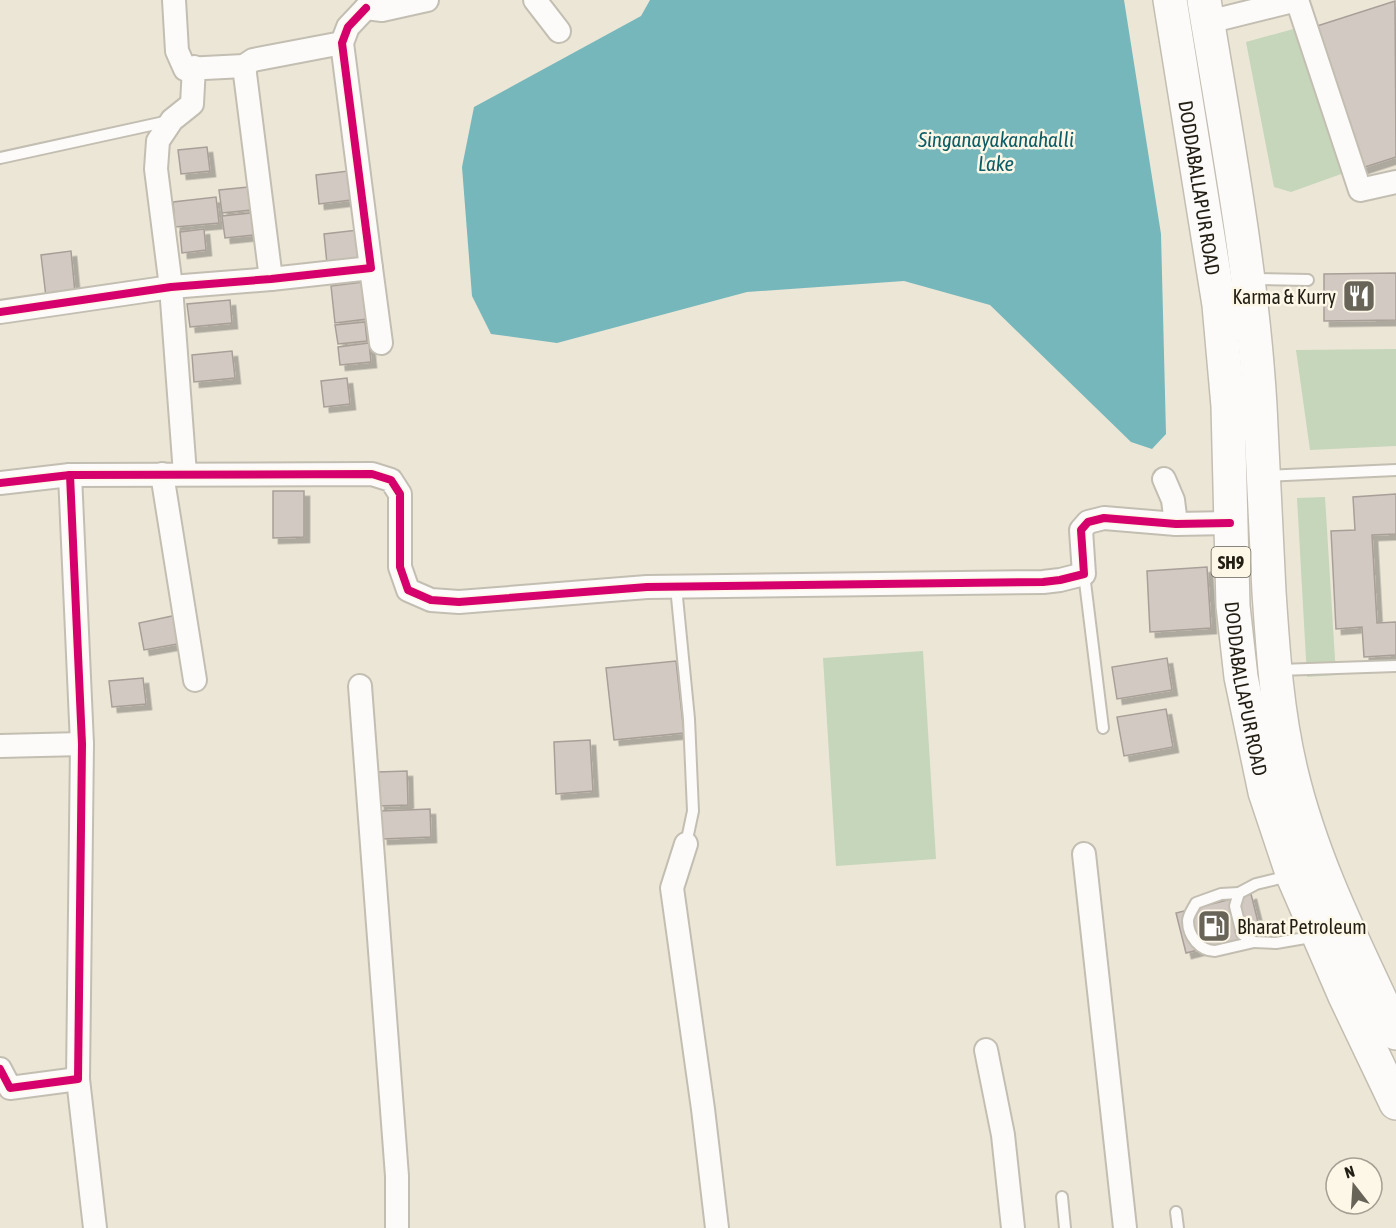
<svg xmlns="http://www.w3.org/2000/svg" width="1396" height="1228" font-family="'Asap Condensed',sans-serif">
	<defs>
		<filter id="shadow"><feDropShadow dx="5.5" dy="5.5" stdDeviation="0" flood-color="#0004"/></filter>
	</defs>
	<rect width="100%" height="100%" fill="#ece6d7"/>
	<g fill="#c5d6ba">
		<polygon points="1297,28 1344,173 1291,192 1274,187 1246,42"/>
		<polygon points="1396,349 1396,446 1310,450 1296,350"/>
		<polygon points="1325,497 1336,675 1307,677 1297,498"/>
		<polygon points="923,651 936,859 836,866 823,658"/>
	</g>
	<polygon fill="#76b7bc" points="650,0 1124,0 1161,234 1166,434 1152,449 1131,442 990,305 904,281 747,292 557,343 491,334 472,296 462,167 474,107 641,16"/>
	<g fill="#d2c9c2" stroke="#a8a098" stroke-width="1.5" filter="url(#shadow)">
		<polygon points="1395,1 1396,157 1362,168 1317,26"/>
		<polygon points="207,147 210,171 181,174 178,150"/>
		<polygon points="348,171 351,200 319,204 316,175"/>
		<polygon points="258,186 261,209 222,213 219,190"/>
		<polygon points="216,197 219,223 175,227 173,202"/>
		<polygon points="260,212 262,234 225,238 222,216"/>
		<polygon points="204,229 206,250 182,253 180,232"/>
		<polygon points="358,230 362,260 327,264 324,234"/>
		<polygon points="71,251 75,293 46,297 41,255"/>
		<polygon points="1396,273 1396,320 1324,321 1324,274"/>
		<polygon points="363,282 367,319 335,323 331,286"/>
		<polygon points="230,300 232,323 190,327 187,304"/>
		<polygon points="365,322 367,341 338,344 335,325"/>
		<polygon points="369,343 371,362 340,365 338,347"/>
		<polygon points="232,351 235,378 194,382 192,355"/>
		<polygon points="347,378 350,404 324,407 321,381"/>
		<polygon points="273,491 304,491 304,537 273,538"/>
		<polygon points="1396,494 1396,534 1372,535 1377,623 1396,622 1396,655 1364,657 1362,627 1336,629 1331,531 1355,530 1353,497"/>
		<polygon points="1207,567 1211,628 1150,632 1147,571"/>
		<polygon points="177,615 183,643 144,650 139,623"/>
		<polygon points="1167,658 1172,690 1117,699 1112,667"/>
		<polygon points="676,661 684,733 614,740 606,668"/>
		<polygon points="143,678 146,704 112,707 109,681"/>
		<polygon points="1166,709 1173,747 1124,756 1117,717"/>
		<polygon points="590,740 593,791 556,794 554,742"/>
		<polygon points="407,771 408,805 379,806 378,772"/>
		<polygon points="430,809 431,837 382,839 381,811"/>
		<polygon points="1251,894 1261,934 1186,953 1176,913"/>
	</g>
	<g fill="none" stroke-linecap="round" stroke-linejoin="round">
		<g stroke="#c3beb2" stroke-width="14">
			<g id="service">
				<polyline points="0,158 169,121"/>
				<polyline points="1251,279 1308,280"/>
				<polyline points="1266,476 1396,470"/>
				<polyline points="1084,574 1103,728"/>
				<polyline points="676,587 689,719 693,811 686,844"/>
				<polyline points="1279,670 1396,666"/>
				<polyline points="1289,876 1256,884 1239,893 1235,906 1242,934 1254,942 1276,943 1317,936"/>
				<path d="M 1239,893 L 1221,894 L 1196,903 C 1193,909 1188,915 1188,921 C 1188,936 1200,951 1215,951 L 1254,942"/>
				<polyline points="1062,1197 1065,1228"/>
				<polyline points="1176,1212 1178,1228"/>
			</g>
		</g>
		<g stroke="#c3beb2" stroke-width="26">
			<g id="minor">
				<polyline points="174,0 177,51 185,69 244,66 253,60 342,43"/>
				<polyline points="535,0 559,31"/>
				<polyline points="1297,0 1360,190 1396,182"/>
				<polyline points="366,8 382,10 427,0"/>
				<polyline points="1208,22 1297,0"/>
				<polyline points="244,66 271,279"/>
				<polyline points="371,268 381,343"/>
				<polyline points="0,312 171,287 271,279 371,268 342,43 348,27 366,8"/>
				<polyline points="162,474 195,680"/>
				<polyline points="185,474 171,287 156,169 158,141 172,120 192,104 194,67"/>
				<polyline points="1164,479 1173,500 1176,524"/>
				<polyline points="0,483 70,475 372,474 391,480 400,494 400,567 408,590 431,600 459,602 647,587 1043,582 1060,580 1084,574 1081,530 1088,522 1104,518 1176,524 1230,523"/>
				<polyline points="360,686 397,1176 397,1228"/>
				<polyline points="0,746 82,744"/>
				<polyline points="686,844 672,888 703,1109 717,1228"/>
				<polyline points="1084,854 1125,1228"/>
				<polyline points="986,1050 1003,1135 1013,1228"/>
				<polyline points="0,1069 10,1088 78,1079 82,744 70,475"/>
				<polyline points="78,1079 95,1228"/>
			</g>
		</g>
		<g stroke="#c3beb2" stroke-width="36">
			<g id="primary">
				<path id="s1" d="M 1170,0 L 1219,305 L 1228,406 L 1233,606 L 1241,677 L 1265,792 L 1293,876 L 1345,996 L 1396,1103"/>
				<path d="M 1204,0 C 1226,135 1252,270 1260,406 C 1263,468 1266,530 1269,592 C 1273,652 1277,713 1291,771 C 1313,864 1356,947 1396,1033"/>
			</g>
		</g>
		<use href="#service" stroke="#fcfbf9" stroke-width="10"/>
		<use href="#minor" stroke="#fcfbf9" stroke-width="22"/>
		<use href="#primary" stroke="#fcfbf9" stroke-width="33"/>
		<g stroke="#fdf7e7" stroke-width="11">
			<g id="cycleway">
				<polyline points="0,312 171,287 271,279 371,268 342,43 348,27 366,8"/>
				<polyline points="0,483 70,475 372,474 391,480 400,494 400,567 408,590 431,600 459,602 647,587 1043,582 1060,580 1084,574 1081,530 1088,522 1104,518 1176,524 1230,523"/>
				<polyline points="0,1069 10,1088 78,1079 82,744 70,475"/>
			</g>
		</g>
		<use href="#cycleway" stroke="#d6006c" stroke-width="8"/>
	</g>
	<defs>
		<g id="restaurant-square" transform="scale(1.725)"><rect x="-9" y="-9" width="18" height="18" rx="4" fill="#696458" stroke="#fdf7e7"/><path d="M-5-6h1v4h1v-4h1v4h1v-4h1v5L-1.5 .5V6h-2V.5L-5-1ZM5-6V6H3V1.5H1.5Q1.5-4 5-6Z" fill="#fff"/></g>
		<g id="fuel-square" transform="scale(1.725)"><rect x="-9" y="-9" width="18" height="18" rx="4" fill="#696458" stroke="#fdf7e7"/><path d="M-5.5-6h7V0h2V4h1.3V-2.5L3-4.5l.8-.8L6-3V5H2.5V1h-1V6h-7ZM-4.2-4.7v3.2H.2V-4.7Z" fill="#fff"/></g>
	</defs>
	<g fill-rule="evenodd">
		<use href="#restaurant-square" x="1359" y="296"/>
		<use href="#fuel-square" x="1214" y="926"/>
	</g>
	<g text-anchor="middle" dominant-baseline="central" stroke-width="5" stroke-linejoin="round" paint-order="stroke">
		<rect fill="#fdf7e7" stroke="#645f53" stroke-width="1.5" x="1211.5" y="547" width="39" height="30" rx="4.5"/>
		<g font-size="18" font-weight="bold" fill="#221e14">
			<text x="1231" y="562">SH9</text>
		</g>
		<g font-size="20" fill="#221e14" stroke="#fdf7e7">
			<text stroke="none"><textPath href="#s1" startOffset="190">DODDABALLAPUR ROAD</textPath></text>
			<text stroke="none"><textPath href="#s1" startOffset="694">DODDABALLAPUR ROAD</textPath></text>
		</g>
		<g font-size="20" fill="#221e14" stroke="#fdf7e7" text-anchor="end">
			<text x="1336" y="296">Karma &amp; Kurry</text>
			<text x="1237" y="926" text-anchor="start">Bharat Petroleum</text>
		</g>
		<g font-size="21" font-style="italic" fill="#0c5d67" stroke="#fdf7e7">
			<text x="996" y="139">Singanayakanahalli<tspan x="996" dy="24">Lake</tspan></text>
		</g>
	</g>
	<g transform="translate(1354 1186) rotate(343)"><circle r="28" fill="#fdf7e7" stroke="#a5a093" stroke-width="1.5"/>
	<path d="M0-4.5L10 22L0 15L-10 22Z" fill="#696458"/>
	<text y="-9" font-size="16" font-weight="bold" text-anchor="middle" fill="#221e14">N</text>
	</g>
</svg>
